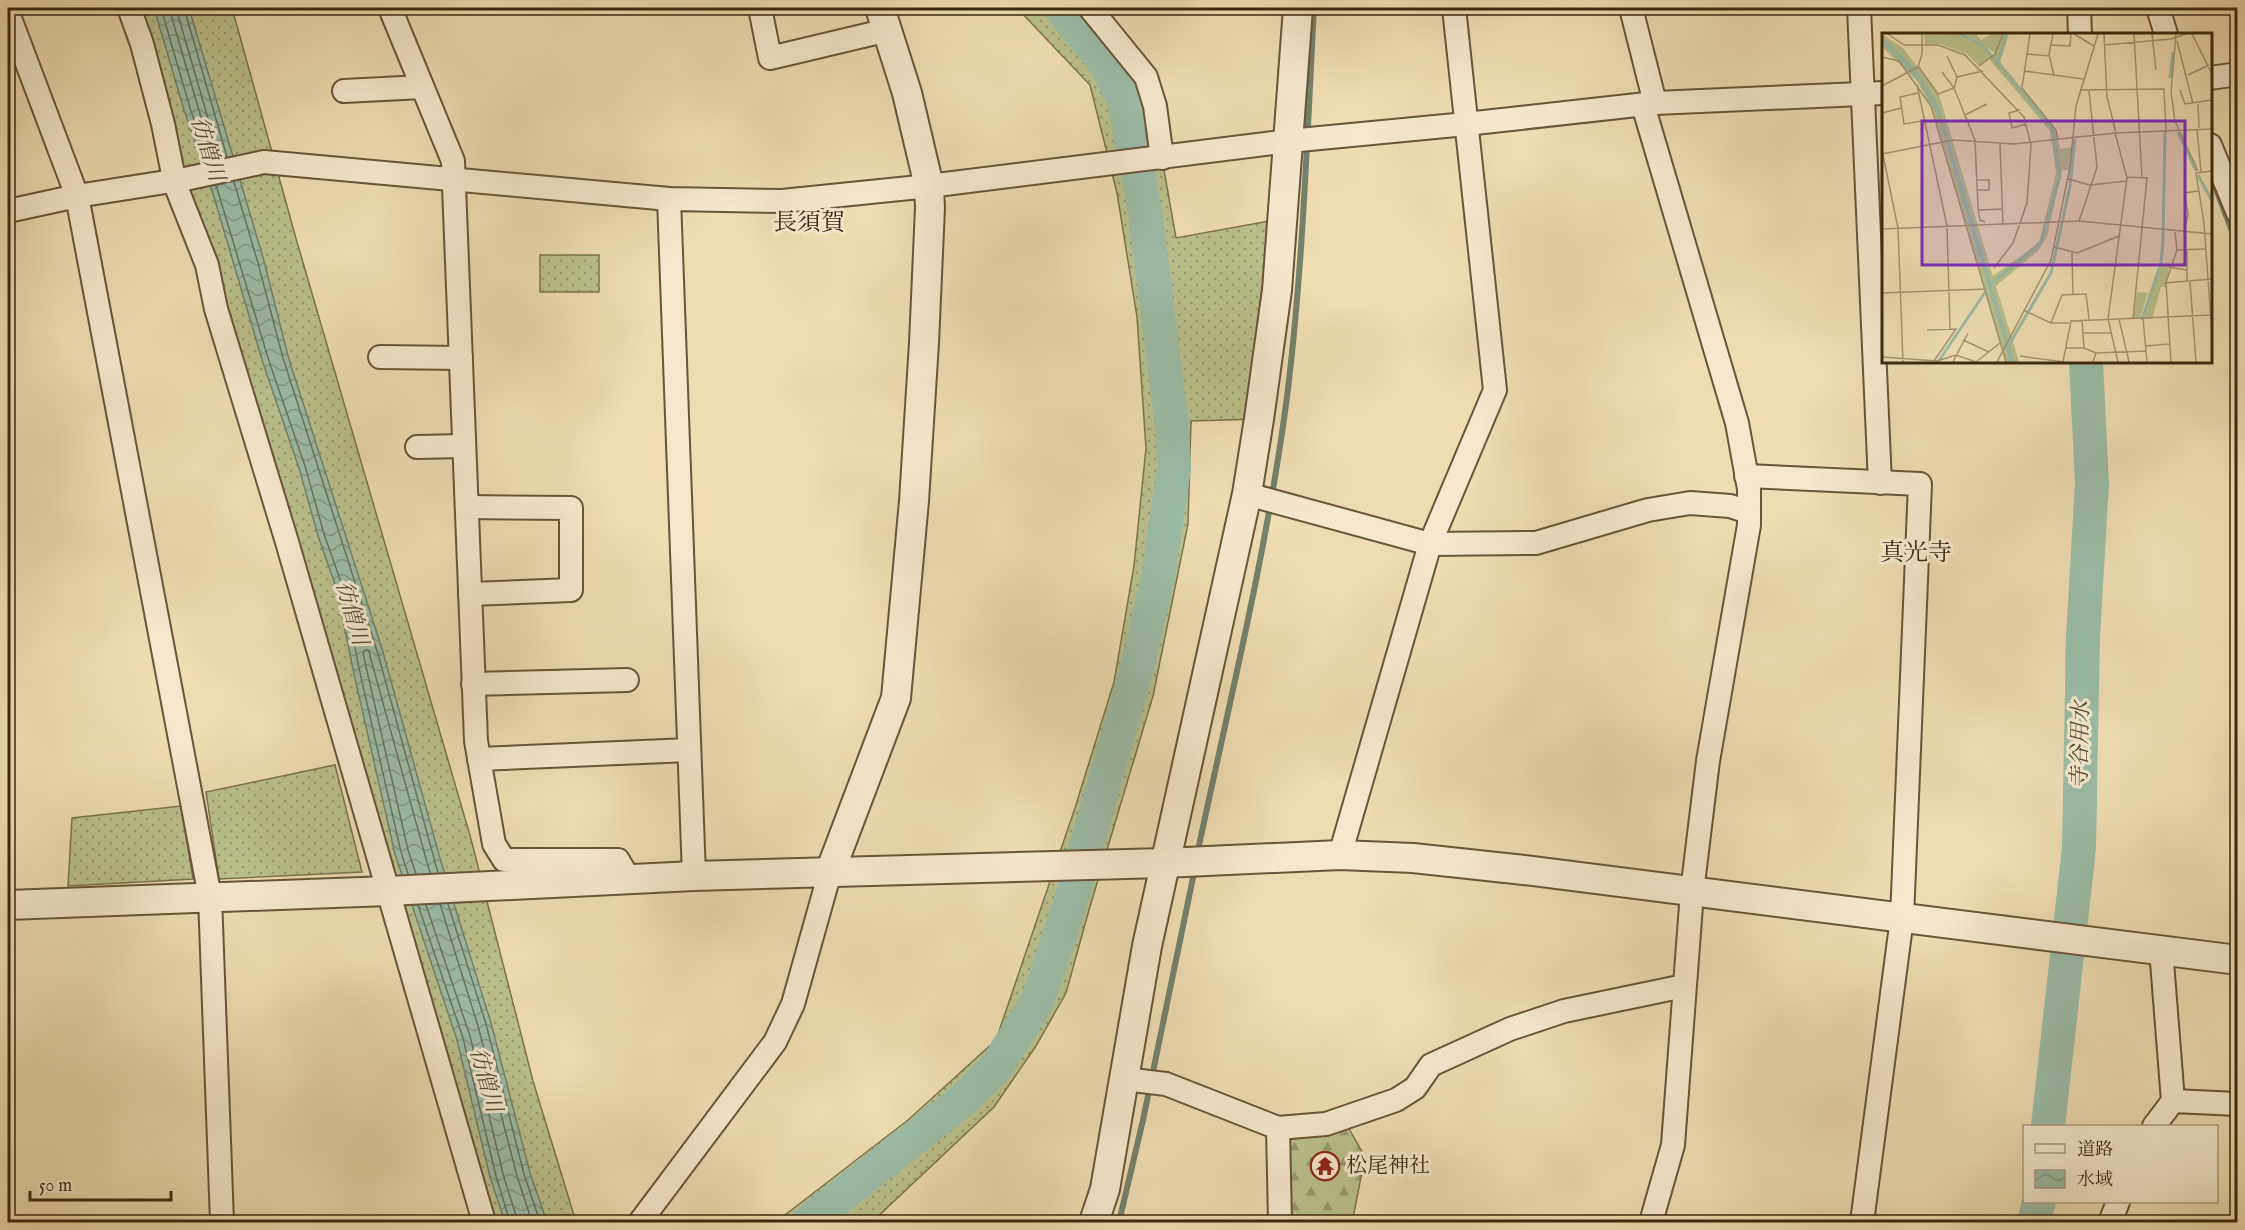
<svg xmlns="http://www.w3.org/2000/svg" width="2245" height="1230" font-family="'IM FELL English','Noto Serif JP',serif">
	<defs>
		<pattern id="grass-dots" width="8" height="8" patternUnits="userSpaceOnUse" patternTransform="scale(1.5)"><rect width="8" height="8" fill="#bac08c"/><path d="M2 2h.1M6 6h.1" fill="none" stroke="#989c71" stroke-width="1.8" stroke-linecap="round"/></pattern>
		<pattern id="forest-firs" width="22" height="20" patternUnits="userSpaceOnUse" patternTransform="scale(1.5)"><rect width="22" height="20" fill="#bac08c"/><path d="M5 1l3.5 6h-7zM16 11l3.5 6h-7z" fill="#989c71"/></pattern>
		<pattern id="water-waves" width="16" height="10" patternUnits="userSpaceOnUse" patternTransform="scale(1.5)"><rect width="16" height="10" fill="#9bbca7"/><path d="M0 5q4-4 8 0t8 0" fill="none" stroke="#809987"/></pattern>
	</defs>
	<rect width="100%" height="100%" fill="#efdcb2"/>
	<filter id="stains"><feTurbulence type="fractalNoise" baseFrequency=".00333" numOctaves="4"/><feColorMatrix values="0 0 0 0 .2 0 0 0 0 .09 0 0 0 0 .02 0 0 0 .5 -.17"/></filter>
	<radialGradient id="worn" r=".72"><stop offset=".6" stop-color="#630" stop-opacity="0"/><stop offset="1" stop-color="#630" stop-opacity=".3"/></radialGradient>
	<g fill="url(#grass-dots)" stroke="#7b744e" stroke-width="1.5">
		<polygon points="131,8 232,8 297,242 471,839 533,1081 576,1222 490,1222"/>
		<polygon points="1017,8 1090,8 1149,85 1176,238 1280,219 1259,419 1191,421 1188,524 1153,696 1089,910 1066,993 1036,1046 994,1107 872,1222 776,1222 908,1120 996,1040 1075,808 1114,682 1134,566 1146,448 1137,317 1117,193 1090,85"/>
		<rect x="540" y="255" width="59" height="37"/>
		<polygon points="335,765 362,872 219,879 206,792"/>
		<polygon points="181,806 193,879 68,886 72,818"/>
	</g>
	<polygon fill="url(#forest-firs)" stroke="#7b744e" stroke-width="1.5" points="1343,1118 1365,1157 1353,1218 1295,1219 1280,1193 1278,1128"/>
	<polygon fill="url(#water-waves)" stroke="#75816b" stroke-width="1.5" points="154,8 189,8 264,261 288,356 383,652 441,862 491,1023 530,1173 547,1222 505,1222 490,1177 457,1040 395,854 354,674 337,590 318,536 299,468 263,363 214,197 184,110"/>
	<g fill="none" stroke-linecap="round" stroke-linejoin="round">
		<g stroke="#6c725c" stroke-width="1.5">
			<polyline points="161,8 190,108 208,161"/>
			<polyline points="169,8 205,131 209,132 211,129 176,8"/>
			<polyline points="184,8 227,157"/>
			<polyline points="234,182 258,263 283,358 378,654 438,873"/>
			<polyline points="216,185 269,361 305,466 324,534 343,588 360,673 401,852 408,874"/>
			<polyline points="416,874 408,850 367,671 363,653 366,650 369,651 370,656 430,873"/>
			<polyline points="440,904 478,1026 517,1176 532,1222"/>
			<polyline points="448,904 486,1024 524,1174 540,1222"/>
			<polyline points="418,905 463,1038 496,1176 510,1222"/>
			<polyline points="426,905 470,1036 503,1174 518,1222"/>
		</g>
		<g stroke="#75816b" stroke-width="6">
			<polyline points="2213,181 2238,247"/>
			<path d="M 1197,855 C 1229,703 1267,551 1287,397 C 1303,268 1307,137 1314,8"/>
			<polyline points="1119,1222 1143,1120 1195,868"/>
		</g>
		<g stroke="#9bbca7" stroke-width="34">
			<polyline points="2048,1126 2079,848 2083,636 2092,484 2086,362"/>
			<polyline points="808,1222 964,1099 996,1067 1037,1002 1069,907 1138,664 1158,577 1174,468 1172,426 1145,211 1124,101 1106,64 1061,8"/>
			<polyline points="2034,1222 2039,1202"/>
		</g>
		<g stroke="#695539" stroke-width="26">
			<g id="minor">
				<polyline points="129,8 142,44 163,124 175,184 207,265 216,309 287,542 484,1222"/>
				<polyline points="390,8 453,161 476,741 494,844 504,860 618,860 629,879"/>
				<polyline points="760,8 770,58 888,30"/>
				<polyline points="1090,8 1146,77 1155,106 1162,158"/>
				<polyline points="1631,8 1655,103"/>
				<polyline points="1859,8 1880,483"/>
				<polyline points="2079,8 2080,34"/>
				<polyline points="2158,8 2166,34"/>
				<polyline points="8,13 77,196 210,897 222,1222"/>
				<polyline points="2210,78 2238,74"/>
				<polyline points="344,91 422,87"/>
				<polyline points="1643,105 1737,423 1749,489 1749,525 1708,761 1702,810 1692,892 1673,1145 1651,1222"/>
				<polyline points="2210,145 2238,213"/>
				<polyline points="669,199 694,876"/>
				<polyline points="8,211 77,196 185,179 264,162 669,199 782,201 929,186 1289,141 1466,124 1655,103 1884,93"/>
				<polyline points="380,357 461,358"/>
				<polyline points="417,447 464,446"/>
				<polyline points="1746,476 1920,484 1902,918 1862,1222"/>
				<polyline points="1247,494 1430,544 1536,543 1648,510 1690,503 1730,506 1749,512"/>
				<polyline points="467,507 571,508 571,590 470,594"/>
				<polyline points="473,684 627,680"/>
				<polyline points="479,759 689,750"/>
				<polyline points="1340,855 1430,544 1495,390 1454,8"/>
				<polyline points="1124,1079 1166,1084 1278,1128 1326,1124 1396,1100 1415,1088 1431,1065 1510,1029 1564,1011 1684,986"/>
				<polyline points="2173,1101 2238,1104"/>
				<polyline points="2154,1126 2173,1101 2161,949"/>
				<polyline points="1278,1128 1280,1222"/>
				<polyline points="640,1222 775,1042 793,1004 830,872"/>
				<polyline points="2110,1222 2118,1202"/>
			</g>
		</g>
		<g stroke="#695539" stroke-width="32">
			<g id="tertiary">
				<polyline points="830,872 896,698 914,501 924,343 930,208 929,186 907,93 880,8"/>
				<polyline points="8,905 388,891 694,876 1164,863 1340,855 1413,858 1524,870 2238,960"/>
				<polyline points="1094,1222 1105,1189 1147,946 1247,494 1259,419 1277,290 1298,8"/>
			</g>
		</g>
		<use href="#minor" stroke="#f5e8cd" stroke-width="22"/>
		<use href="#tertiary" stroke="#f5e8cd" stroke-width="28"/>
	</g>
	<defs>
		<g id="temple-ring" transform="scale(1.5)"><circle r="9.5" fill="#f5e8cd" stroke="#8f2418" stroke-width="1.5"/><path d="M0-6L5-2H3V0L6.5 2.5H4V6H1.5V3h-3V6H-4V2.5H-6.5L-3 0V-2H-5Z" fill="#8f2418"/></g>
	</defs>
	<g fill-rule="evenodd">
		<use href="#temple-ring" x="1325" y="1166"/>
	</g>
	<g text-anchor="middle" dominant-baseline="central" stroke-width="6" stroke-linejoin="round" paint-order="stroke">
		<g font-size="21" fill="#3c2811" stroke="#f5e8cd" text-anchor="start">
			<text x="1346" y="1166">松尾神社</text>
		</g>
		<g font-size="22" font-style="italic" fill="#544d36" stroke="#f5e8cd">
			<text transform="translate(207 149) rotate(73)">彷僧川</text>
			<text transform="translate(351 613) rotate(74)">彷僧川</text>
			<text transform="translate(2081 745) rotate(-89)">寺谷用水</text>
			<text transform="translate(485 1080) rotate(74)">彷僧川</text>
		</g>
		<g font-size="24" fill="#3c2811" stroke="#f5e8cd">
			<text x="809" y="223">長須賀</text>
			<text x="1916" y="553">真光寺</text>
		</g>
	</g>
	<g transform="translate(1882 33)">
		<rect width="330" height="330" fill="#efdcb2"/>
		<path d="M 0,1 L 21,15 L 57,62 L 111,243 L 157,210 L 174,140 L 168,98 L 107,26 L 97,33 L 85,21 L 58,11 L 43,12 L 42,2 L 80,1 L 111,22 L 113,20 L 84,1 L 94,1 L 99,7 L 109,1 L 127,1 L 118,29 L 175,98 L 178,116 L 190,114 L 188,137 L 180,137 L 165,204 L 156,218 L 114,253 L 137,329 L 124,329 L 51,77 L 35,48 L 0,14 ZM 280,231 L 287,233 L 284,254 L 279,254 L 270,286 L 262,286 ZM 255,259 L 266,260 L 258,286 L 251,286 Z" fill="#bac08c"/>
		<path d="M 0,4 L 33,35 L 56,71 L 133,329 L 128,329 L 57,85 L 36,47 L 0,10 Z" fill="#9bbca7"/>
		<path fill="none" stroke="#9bbca7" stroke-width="3" d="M 80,1 L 102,14 L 115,29M 116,28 L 124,1M 288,45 L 291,19M 296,99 L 314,138M 316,142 L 330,168M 108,252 L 159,209 L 178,143 L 170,95 L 115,29M 260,287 L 279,230 L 281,209 L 283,97M 128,310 L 169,240 L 188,153 L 193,106M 56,329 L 104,258"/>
		<path fill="none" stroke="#a79472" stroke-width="1.5" d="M 6,1 L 22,12 L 56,12 L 83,22 L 142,84 L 149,112 L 145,170 L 131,210 L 112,235M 148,1 L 140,55 L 174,97 L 176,106M 171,1 L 167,21 L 172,43M 192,1 L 212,13M 222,1 L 225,64 L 234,100M 252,1 L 260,144M 270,1 L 274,37M 294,1 L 289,59 L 293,88 L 316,138M 310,1 L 330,41M 295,8 L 311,71M 169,12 L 188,13 L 189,1M 222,12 L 289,6 L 304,1M 145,21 L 168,23M 65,23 L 75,44M 0,24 L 17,28 L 49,73 L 124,329M 36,33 L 56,61 L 72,55 L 75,44 L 101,38M 97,33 L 113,21 L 121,1M 142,38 L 201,46M 60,39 L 72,55 L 93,107 L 96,175 L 98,187 L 103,189M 306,42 L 327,32M 35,52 L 65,193 L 68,296M 0,53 L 36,34 L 40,21 L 40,1M 198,57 L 282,56 L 284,98M 298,57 L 303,71 L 330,67M 36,60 L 18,64 L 22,91 L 40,88M 316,71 L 317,95M 138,77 L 127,80 L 130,95 L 144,91M 0,80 L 19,75M 83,82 L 105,71M 315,97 L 319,138M 233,100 L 245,145 L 226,286 L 236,329M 118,111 L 121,191M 0,117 L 16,195 L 21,329M 0,121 L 71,107 L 132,111 L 234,100 L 330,96M 330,138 L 314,140 L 322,190 L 330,301M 245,144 L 265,145 L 251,286M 186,146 L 208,152 L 245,148M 95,147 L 107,147 L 107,157 L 95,157M 96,177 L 121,176M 197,188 L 215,134 L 207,58M 0,196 L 197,188 L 330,201M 302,200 L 306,182 L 303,160 L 316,158M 172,214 L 195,220 L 237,203M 295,217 L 323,216M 190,220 L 191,261M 286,234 L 305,237M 308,248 L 314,329M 305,249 L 305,217M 283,250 L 330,246M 0,260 L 104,256M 143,278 L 169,290 L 187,290M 237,286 L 247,329M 261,286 L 265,329M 200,287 L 202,315M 169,290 L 180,262 L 204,261 L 207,286M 45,297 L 74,296 L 52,328M 201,300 L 229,300M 81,307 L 107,319M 263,313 L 288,311M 183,315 L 202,315 L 214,320M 138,323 L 182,329M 0,324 L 55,328 L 74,322 L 94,329 L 118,310M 71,329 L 86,300M 115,329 L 169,227 L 188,134 L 194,73 L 216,1M 181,329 L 189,288 L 330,282M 211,329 L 214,320 L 264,318M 289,329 L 284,249 L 295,217 L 293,199"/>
		<path fill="#7b2cbf" fill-opacity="0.15" stroke="#7b2cbf" stroke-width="3" d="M 40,88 L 303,88 L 303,232 L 40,232 Z"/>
		<rect width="330" height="330" fill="none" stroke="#3c2811" stroke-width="3"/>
	</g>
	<rect width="2245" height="1230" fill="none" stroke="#efdcb2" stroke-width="30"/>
	<rect x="9" y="9" width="2227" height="1212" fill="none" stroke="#3c2811" stroke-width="3"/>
	<rect x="15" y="15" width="2215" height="1200" fill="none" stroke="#3c2811" stroke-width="1.5"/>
	<rect x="2023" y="1125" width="195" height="78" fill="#f5e8cd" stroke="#ab9b82" stroke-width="1.5"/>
	<rect x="2035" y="1144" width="30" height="9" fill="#f5e8cd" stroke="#ab9b82" stroke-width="1.5"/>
	<text x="2077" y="1155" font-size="18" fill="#3c2811">道路</text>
	<rect x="2035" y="1170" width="30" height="18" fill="url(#water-waves)" stroke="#ab9b82" stroke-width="1.5"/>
	<text x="2077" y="1185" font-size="18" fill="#3c2811">水域</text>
	<path d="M30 1191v9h141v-9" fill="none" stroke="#3c2811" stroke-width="3"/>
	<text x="39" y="1191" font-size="18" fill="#3c2811" stroke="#f5e8cd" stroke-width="4.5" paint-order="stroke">50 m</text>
	<rect width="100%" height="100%" filter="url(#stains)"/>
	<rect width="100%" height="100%" fill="url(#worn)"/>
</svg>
